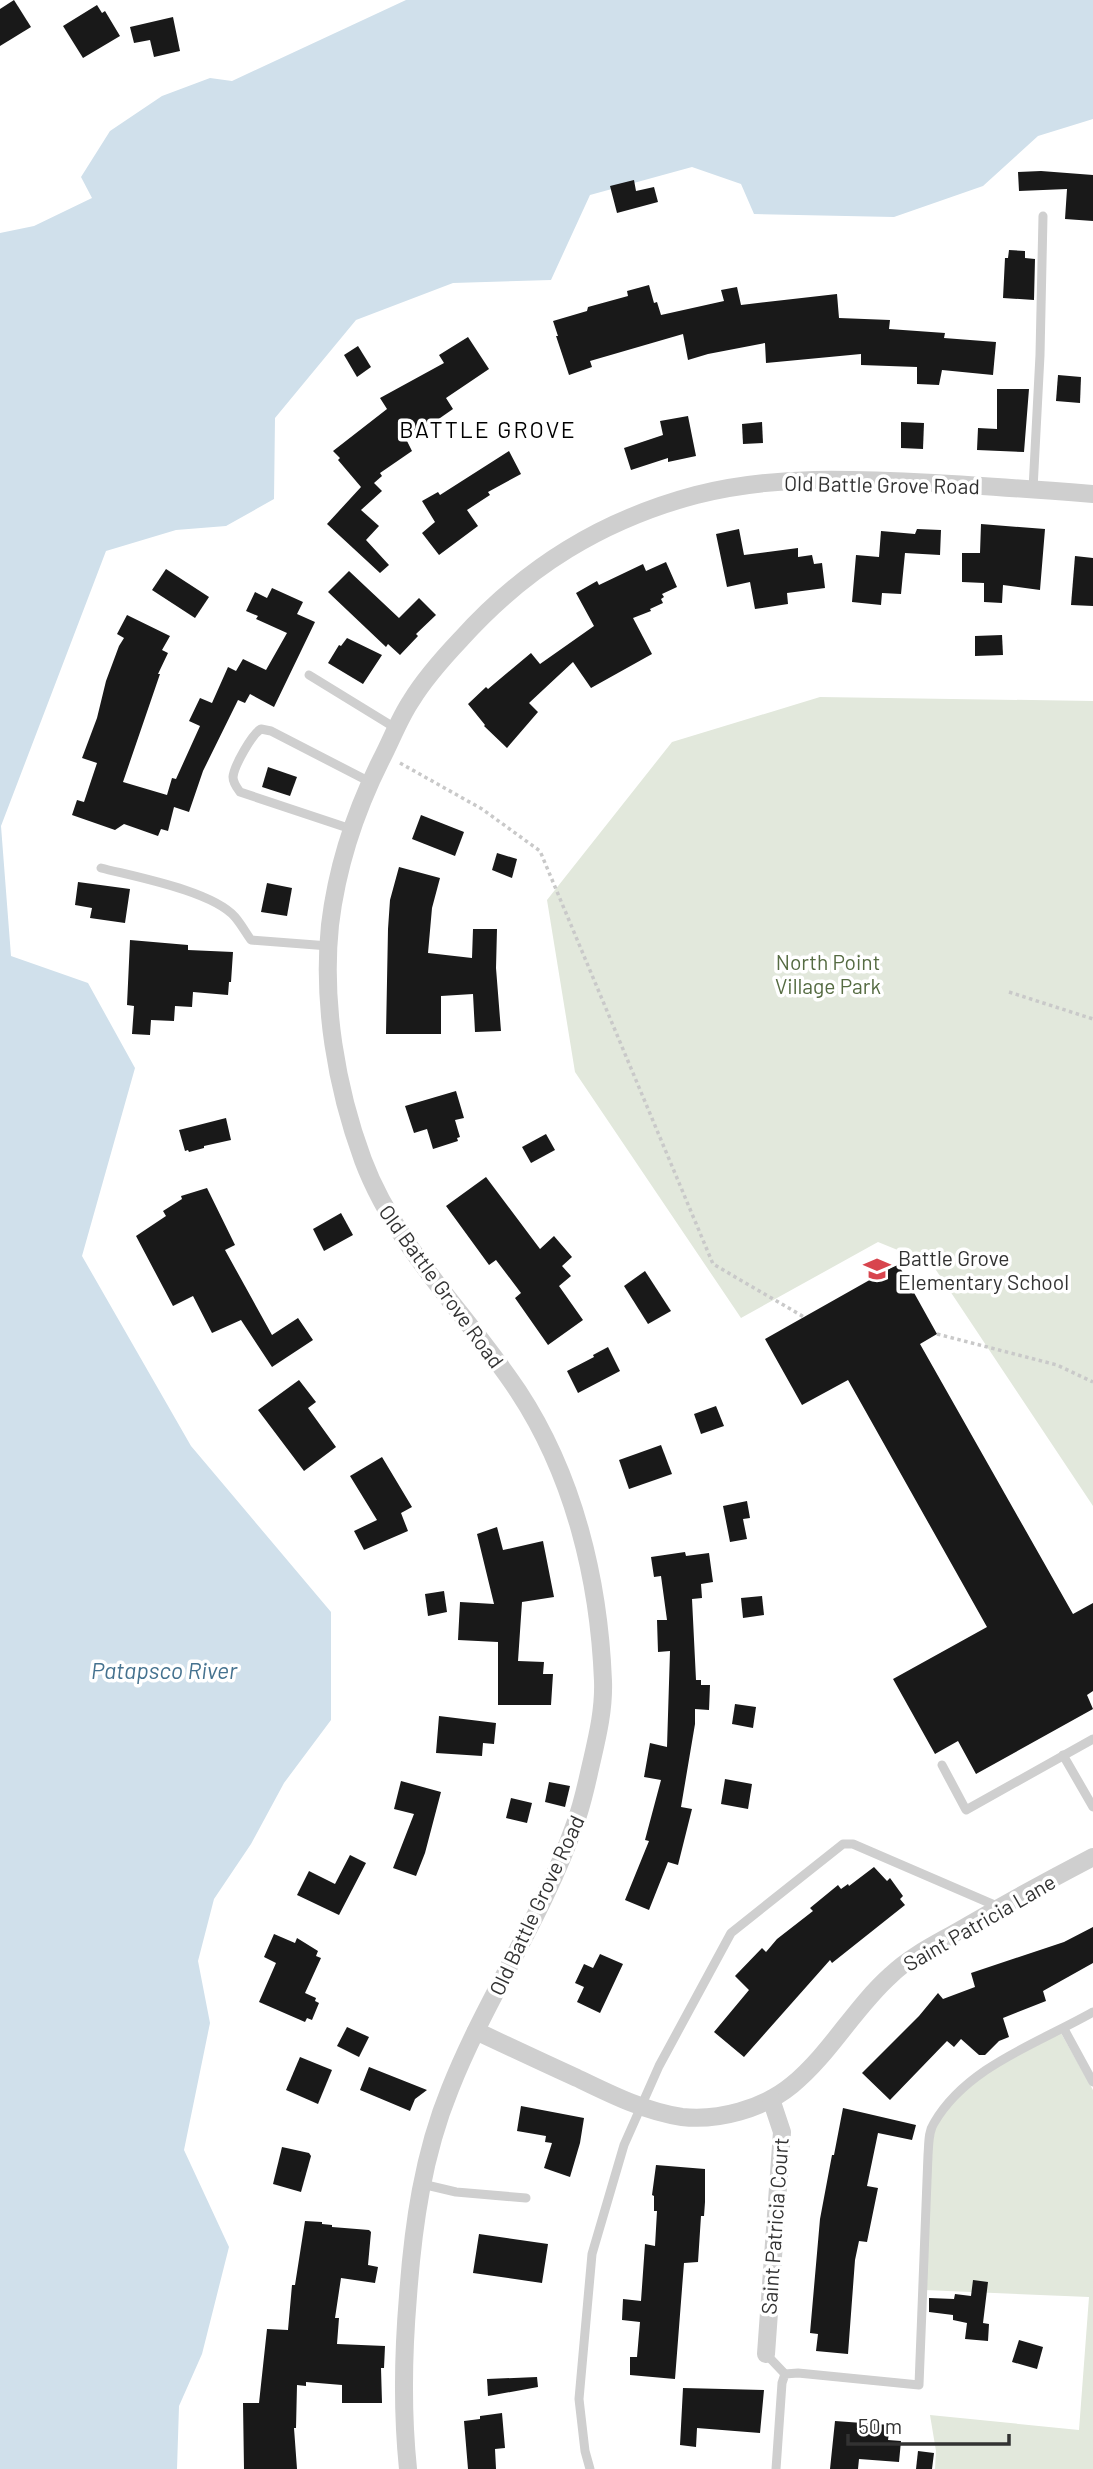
<svg xmlns="http://www.w3.org/2000/svg" width="1093" height="2469" font-family="Barlow,sans-serif">
	<rect width="100%" height="100%" fill="#fff"/>
	<g fill="#e2e8dc">
		<polygon points="820,697 1093,701 1093,1506 932,1264 878,1242 741,1318 575,1072 547,900 672,742"/>
		<path d="M 1061,2033 L 1093,2090 L 1093,2469 L 935,2469 L 936,2451 L 930,2415 L 1079,2430 L 1089,2297 L 924,2290 L 931,2134 C 935,2123 941,2116 949,2107 C 982,2068 1016,2054 1061,2033 Z"/>
	</g>
	<polygon fill="#d0e0eb" points="406,0 1093,0 1093,119 1038,136 983,186 894,217 754,214 741,184 692,167 590,195 551,280 453,283 356,320 275,418 274,499 226,526 176,530 106,551 1,826 11,956 88,983 135,1068 82,1256 191,1446 331,1612 331,1720 284,1783 251,1844 214,1899 198,1961 210,2023 184,2150 229,2247 202,2354 179,2406 177,2469 0,2469 0,233 34,226 92,198 81,177 110,131 162,96 210,78 232,81"/>
	<g fill="#191919">
		<polygon points="14,0 31,27 0,46 0,9"/>
		<polygon points="97,5 102,13 105,11 120,36 83,58 63,26"/>
		<polygon points="173,17 180,51 154,57 150,40 134,43 130,27"/>
		<polygon points="1041,171 1093,175 1093,221 1065,219 1067,189 1019,191 1018,172"/>
		<polygon points="634,180 636,191 654,187 658,202 617,213 610,186"/>
		<polygon points="1009,250 1025,251 1025,258 1035,259 1034,300 1003,298 1005,258 1008,258"/>
		<polygon points="649,285 654,303 657,302 661,315 724,301 721,290 737,287 741,305 837,294 839,318 890,320 889,329 945,333 944,338 996,342 993,375 942,370 939,385 917,384 917,367 861,365 861,354 766,363 765,343 708,354 688,360 683,334 590,361 592,367 569,375 556,336 558,336 553,321 587,311 588,307 628,296 627,291"/>
		<polygon points="468,337 489,369 446,398 453,409 407,441 412,451 380,473 382,476 374,483 382,491 361,510 379,526 366,540 389,565 380,573 327,524 361,487 338,460 340,458 333,451 387,409 380,398 444,363 439,355"/>
		<polygon points="358,346 371,367 357,377 344,355"/>
		<polygon points="1058,375 1081,377 1080,403 1056,401"/>
		<polygon points="997,389 1029,389 1024,452 977,450 978,428 997,429"/>
		<polygon points="688,416 696,456 668,462 668,458 631,470 624,448 663,435 660,421"/>
		<polygon points="762,422 763,443 743,444 742,424"/>
		<polygon points="901,422 924,423 923,449 901,448"/>
		<polygon points="509,451 521,474 488,492 490,495 467,510 478,526 439,555 422,533 435,522 422,501 438,492 440,495"/>
		<polygon points="981,524 1045,529 1040,590 1003,585 1002,603 984,602 984,583 962,582 962,553 980,553"/>
		<polygon points="739,529 744,555 798,548 798,557 812,555 814,564 822,563 825,588 787,593 788,604 755,609 750,582 727,587 716,534"/>
		<polygon points="917,529 941,530 940,555 905,553 901,594 882,593 881,605 852,602 856,555 879,557 881,531 915,534"/>
		<polygon points="1075,556 1093,558 1093,606 1071,605"/>
		<polygon points="666,562 677,587 662,594 664,597 661,599 663,603 650,609 651,611 633,618 652,654 591,688 573,662 529,703 538,712 507,748 484,726 485,725 468,704 486,687 488,689 531,653 540,664 594,626 576,593 597,581 599,585 643,564 646,571"/>
		<polygon points="166,569 209,597 195,618 152,590"/>
		<polygon points="349,571 399,618 419,598 436,615 416,634 418,636 400,655 388,644 386,647 328,592"/>
		<polygon points="272,588 303,602 297,614 315,622 274,707 250,694 245,703 238,700 203,771 189,812 174,807 168,831 161,829 158,836 124,824 115,830 72,815 77,800 84,802 97,763 82,758 97,718 106,681 119,646 124,638 117,634 127,615 170,636 162,650 168,653 158,674 160,674 123,782 167,795 172,778 176,779 200,726 189,721 200,698 212,703 228,667 236,671 243,659 266,670 287,633 256,619 258,616 246,611 255,592 267,598"/>
		<polygon points="1002,635 1003,655 975,656 975,636"/>
		<polygon points="347,638 382,655 363,684 328,663 339,645 341,646"/>
		<polygon points="268,767 297,777 290,796 262,787"/>
		<polygon points="421,815 464,832 455,856 412,839"/>
		<polygon points="497,853 517,859 512,878 492,870"/>
		<polygon points="399,867 440,878 432,908 428,953 472,958 473,929 497,929 496,968 501,1031 475,1032 473,994 441,996 441,1034 386,1034 388,929 390,900"/>
		<polygon points="78,882 130,889 125,923 90,918 92,908 75,905"/>
		<polygon points="267,883 292,888 287,916 261,912"/>
		<polygon points="130,940 188,945 188,950 233,952 231,982 229,982 228,995 193,992 192,1007 175,1006 174,1021 151,1020 150,1035 132,1034 134,1006 127,1005"/>
		<polygon points="456,1091 464,1118 455,1120 460,1137 457,1138 458,1141 433,1149 427,1129 414,1133 405,1106"/>
		<polygon points="226,1118 231,1140 204,1146 204,1148 189,1152 188,1150 185,1151 179,1130"/>
		<polygon points="546,1134 555,1150 531,1163 522,1147"/>
		<polygon points="486,1177 540,1249 554,1236 572,1257 562,1266 571,1276 559,1286 583,1320 548,1345 515,1298 521,1293 496,1260 489,1265 446,1206"/>
		<polygon points="207,1188 235,1245 225,1250 272,1335 298,1318 313,1340 272,1367 241,1320 212,1333 193,1296 173,1306 136,1236 166,1216 163,1211 182,1199 181,1196"/>
		<polygon points="341,1213 353,1235 324,1251 313,1229"/>
		<polygon points="898,1264 937,1334 920,1344 1073,1614 1093,1603 1093,1691 1087,1695 1093,1709 976,1774 958,1741 935,1754 893,1679 987,1627 848,1380 802,1405 765,1339"/>
		<polygon points="645,1271 671,1311 648,1324 624,1286"/>
		<polygon points="608,1347 620,1371 578,1393 567,1371 594,1357 593,1355"/>
		<polygon points="299,1380 316,1402 308,1408 336,1447 304,1471 258,1410"/>
		<polygon points="716,1406 724,1426 701,1434 694,1414"/>
		<polygon points="661,1445 672,1474 629,1489 619,1460"/>
		<polygon points="382,1457 412,1507 401,1513 408,1531 364,1550 354,1531 377,1520 350,1476"/>
		<polygon points="747,1501 750,1518 743,1519 747,1539 730,1542 723,1506"/>
		<polygon points="497,1527 503,1550 543,1541 554,1597 522,1602 518,1661 544,1662 543,1674 553,1674 551,1705 498,1705 498,1642 458,1640 460,1602 494,1604 477,1534"/>
		<polygon points="685,1552 686,1556 709,1553 713,1582 701,1584 702,1598 692,1599 696,1680 701,1680 701,1685 710,1685 709,1710 695,1709 695,1724 681,1807 692,1809 678,1865 668,1862 649,1910 625,1900 649,1841 645,1840 661,1780 644,1777 650,1743 667,1747 670,1651 658,1652 657,1620 667,1620 661,1576 654,1577 651,1557"/>
		<polygon points="444,1591 447,1612 428,1616 425,1594"/>
		<polygon points="762,1596 764,1615 743,1618 741,1598"/>
		<polygon points="735,1704 756,1707 753,1728 732,1724"/>
		<polygon points="439,1716 496,1723 494,1744 483,1743 482,1756 436,1753"/>
		<polygon points="725,1779 752,1784 748,1809 721,1804"/>
		<polygon points="401,1781 441,1792 425,1853 416,1876 393,1868 414,1814 394,1809"/>
		<polygon points="549,1782 570,1786 565,1807 545,1802"/>
		<polygon points="511,1798 532,1803 527,1823 506,1818"/>
		<polygon points="350,1855 366,1863 339,1915 297,1895 309,1871 335,1884"/>
		<polygon points="874,1867 887,1881 890,1878 903,1896 900,1899 905,1905 832,1963 830,1960 744,2057 714,2032 749,1990 735,1976 762,1948 766,1952 777,1939 813,1911 810,1908 838,1885 841,1889 848,1884 849,1886"/>
		<polygon points="1093,1927 1093,1963 1043,1991 1046,2001 1003,2018 1009,2037 999,2041 985,2055 979,2055 961,2039 954,2047 947,2041 890,2100 862,2073 919,2016 938,1993 943,1999 975,1987 971,1973 1064,1942"/>
		<polygon points="274,1934 295,1943 297,1938 318,1951 316,1956 321,1958 305,1993 316,1998 315,2001 319,2003 312,2020 307,2018 305,2022 259,2002 276,1963 264,1957"/>
		<polygon points="600,1954 623,1964 600,2013 577,2002 584,1987 575,1983 584,1964 593,1968"/>
		<polygon points="347,2027 369,2037 359,2057 337,2046"/>
		<polygon points="300,2057 332,2070 318,2104 286,2090"/>
		<polygon points="369,2067 427,2090 415,2099 410,2111 360,2090"/>
		<polygon points="521,2106 584,2118 580,2143 570,2177 544,2168 552,2143 545,2142 546,2136 517,2131"/>
		<polygon points="843,2108 916,2125 912,2140 878,2133 867,2186 878,2188 867,2242 859,2241 855,2260 848,2354 816,2351 818,2334 810,2333 820,2219 832,2155 834,2155"/>
		<polygon points="282,2147 309,2153 311,2156 301,2192 273,2184"/>
		<polygon points="656,2165 705,2169 705,2202 704,2216 701,2216 698,2262 684,2263 675,2379 630,2375 630,2357 637,2357 640,2322 622,2320 623,2299 641,2301 645,2244 655,2246 657,2211 654,2211 654,2196 652,2195"/>
		<polygon points="305,2221 322,2222 322,2224 332,2225 332,2227 369,2230 371,2232 368,2265 378,2267 375,2283 341,2278 335,2318 339,2318 337,2344 385,2346 384,2368 381,2368 382,2403 342,2403 342,2385 306,2382 306,2386 297,2385 296,2428 294,2428 297,2469 244,2469 243,2403 259,2403 267,2329 288,2330 292,2285 295,2285"/>
		<polygon points="479,2234 548,2244 542,2283 473,2273"/>
		<polygon points="973,2280 988,2282 983,2323 989,2324 988,2341 965,2339 967,2323 953,2320 953,2315 929,2312 929,2298 954,2299 955,2294 971,2296"/>
		<polygon points="1019,2340 1043,2347 1037,2369 1012,2362"/>
		<polygon points="537,2377 538,2387 488,2396 487,2379"/>
		<polygon points="683,2388 764,2390 760,2433 697,2428 696,2447 680,2445"/>
		<polygon points="502,2413 505,2448 495,2449 496,2469 468,2469 464,2421 480,2419 480,2416"/>
		<polygon points="835,2421 890,2425 888,2440 901,2441 899,2462 859,2459 858,2469 830,2469"/>
		<polygon points="918,2451 934,2453 932,2469 916,2469"/>
	</g>
	<g fill="none" stroke-linecap="round" stroke-linejoin="round">
		<g stroke="#c9c9c9" stroke-width="3.5" stroke-dasharray="3.5 3.5" stroke-linecap="butt">
			<polyline points="400,763 482,809 540,851 713,1264 804,1317"/>
			<polyline points="1009,992 1093,1019"/>
			<polyline points="937,1334 1057,1365 1093,1382"/>
		</g>
		<g stroke="#cfcfcf" stroke-width="9">
			<polyline points="1033,489 1040,355 1043,216"/>
			<polyline points="309,675 397,729"/>
			<path d="M 351,829 L 240,792 C 237,788 233,783 233,777 C 234,766 252,734 261,729 L 271,731 L 370,782"/>
			<path d="M 101,868 C 136,877 212,891 235,917 C 241,924 246,933 251,940 L 329,946"/>
			<polyline points="1063,1755 1093,1807"/>
			<polyline points="942,1765 966,1810 1093,1739"/>
			<polyline points="1064,2029 1093,2082"/>
			<polyline points="422,2184 456,2192 526,2198"/>
			<polyline points="766,2354 785,2374"/>
			<polyline points="590,2469 585,2451 579,2399 592,2254 624,2145 659,2066 731,1933 843,1844 853,1844 999,1907"/>
			<path d="M 776,2469 L 782,2383 L 785,2374 L 798,2373 L 919,2385 L 928,2155 C 929,2144 928,2132 934,2123 C 967,2066 1039,2043 1093,2012"/>
		</g>
		<g stroke="#cfcfcf" stroke-width="18">
			<path d="M 476,2031 C 510,2047 544,2063 577,2078 C 610,2094 646,2112 682,2117 C 718,2121 763,2109 792,2085 C 830,2054 854,2008 891,1975 C 912,1955 938,1943 962,1929 C 1005,1904 1049,1880 1093,1857"/>
			<polyline points="766,2354 782,2132 771,2099"/>
			<path d="M 408,2469 C 402,2411 403,2355 408,2296 C 413,2226 423,2155 450,2089 C 486,1998 543,1916 575,1824 C 583,1803 587,1781 592,1760 C 598,1734 604,1708 603,1681 C 599,1580 574,1476 518,1391 C 467,1314 396,1248 363,1160 C 336,1087 322,1002 330,925 C 337,866 355,812 381,760 C 391,741 399,719 411,701 C 425,678 443,658 461,639 C 526,567 602,520 696,495 C 773,475 854,479 934,483 C 987,486 1040,490 1093,494"/>
		</g>
	</g>
	<defs>
		<g id="school-bare" transform="scale(2.1)"><path d="M0-5L7-2L0 1L-7-2ZM-4 1L0 2.5L4 1V4Q0 6-4 4Z" fill="#d8454e" stroke="#fff" stroke-width="2.5" paint-order="stroke"/></g>
	</defs>
	<g fill-rule="evenodd">
		<use href="#school-bare" x="877" y="1269"/>
	</g>
	<g text-anchor="middle" dominant-baseline="central" stroke-width="7" stroke-linejoin="round" paint-order="stroke">
		<g font-size="21" fill="#323232" stroke="#fff">
			<text transform="translate(882 484) rotate(1)">Old Battle Grove Road</text>
			<text transform="translate(442 1286) rotate(54)">Old Battle Grove Road</text>
			<text transform="translate(536 1905) rotate(-65)">Old Battle Grove Road</text>
			<text transform="translate(979 1922) rotate(-30)">Saint Patricia Lane</text>
			<text transform="translate(774 2226) rotate(-86)">Saint Patricia Court</text>
		</g>
		<g font-size="21" fill="#556b42" stroke="#fff">
			<text x="828" y="961">North Point<tspan x="828" dy="24">Village Park</tspan></text>
		</g>
		<g font-size="21" fill="#323232" stroke="#fff" text-anchor="start">
			<text x="898" y="1257">Battle Grove<tspan x="898" dy="24">Elementary School</tspan></text>
		</g>
		<g font-size="23" letter-spacing="2" fill="#000" stroke="#fff">
			<text x="488" y="429">BATTLE GROVE</text>
		</g>
		<g font-size="23" font-style="italic" fill="#45728f" stroke="#fff">
			<text x="164" y="1670">Patapsco River</text>
		</g>
	</g>
	<path d="M848 2434v10h161v-10" fill="none" stroke="#323232" stroke-width="3.5"/>
	<text x="858" y="2434" font-size="21" fill="#323232" stroke="#ffffff" stroke-width="5" paint-order="stroke">50 m</text>
</svg>
